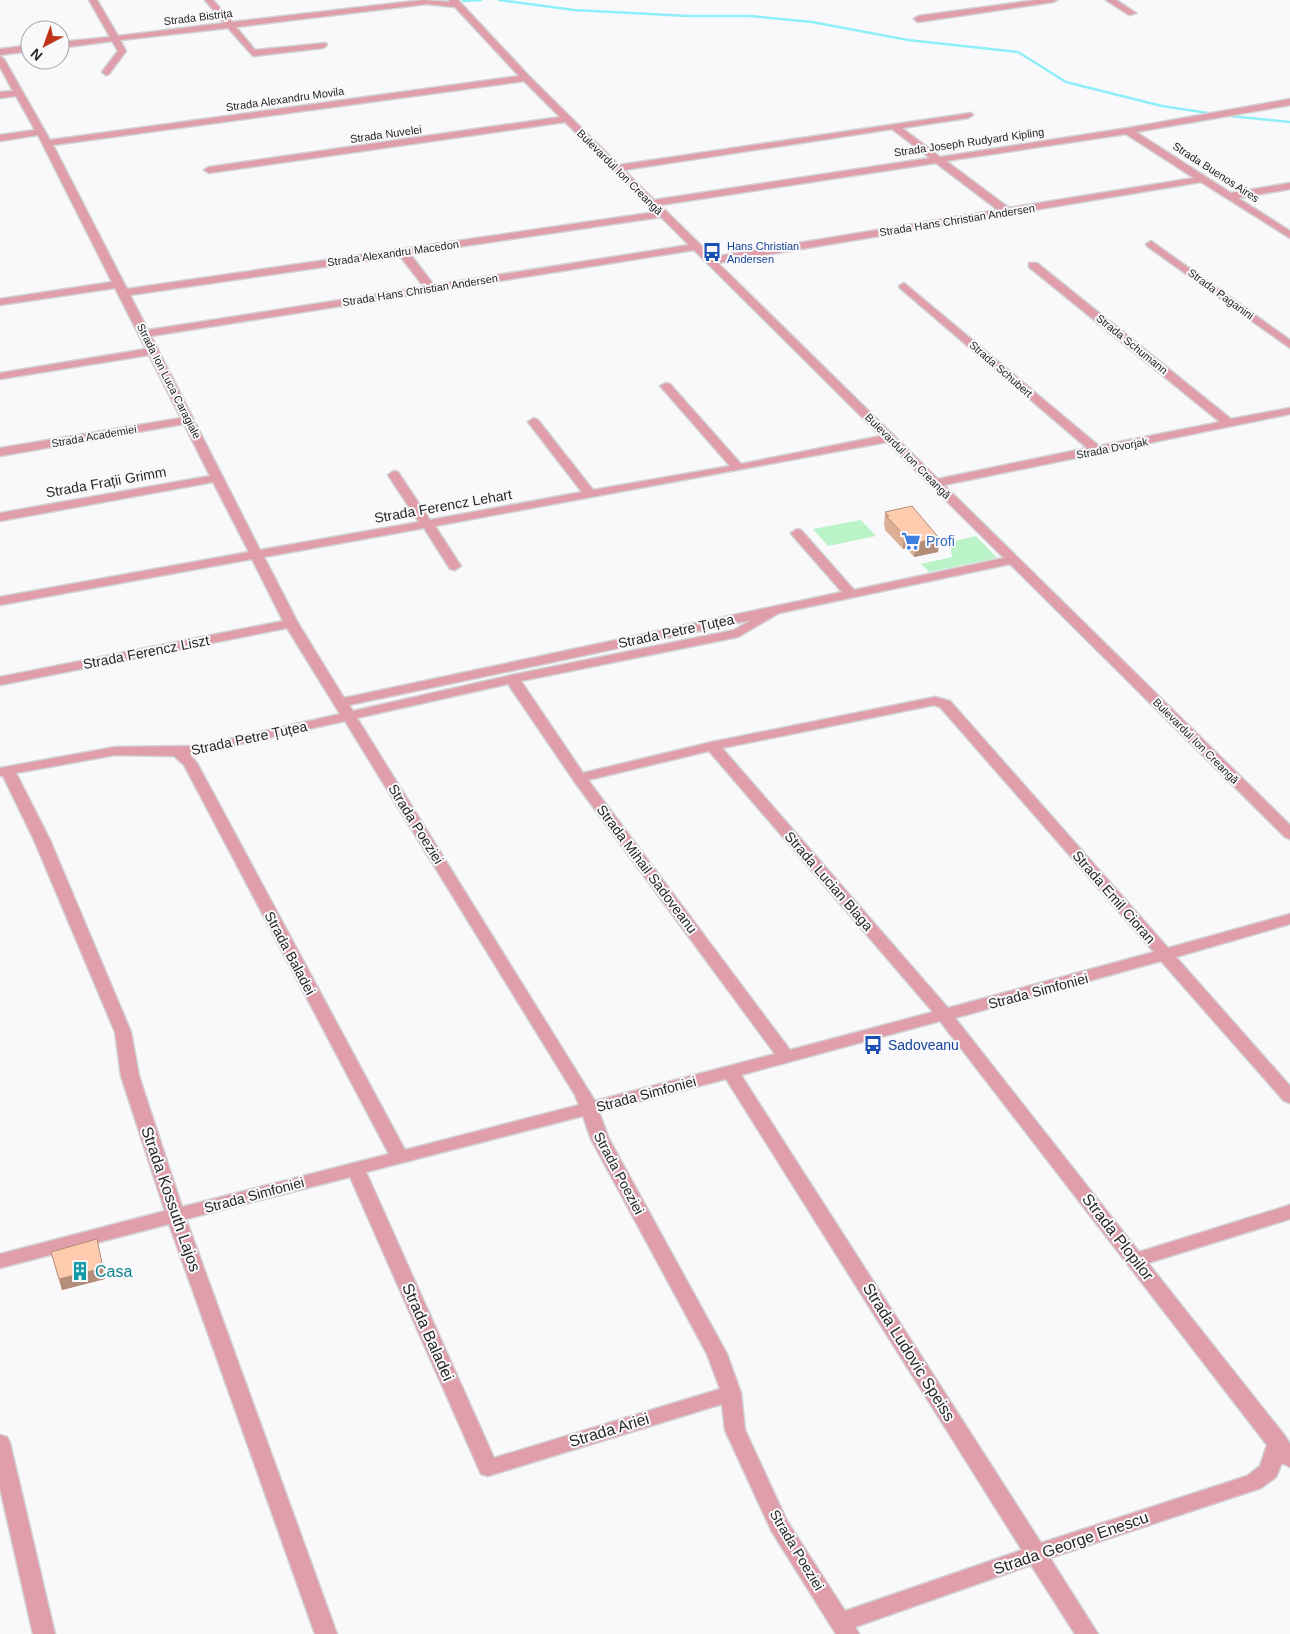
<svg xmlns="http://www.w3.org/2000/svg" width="1290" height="1634" font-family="Helvetica,sans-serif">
	<rect width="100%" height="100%" fill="#f9f9fb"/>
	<g fill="#bbf3c8">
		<polygon points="861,520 876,536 828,546 813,529"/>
		<polygon points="976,536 997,558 929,572 921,564 952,557 950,542"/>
	</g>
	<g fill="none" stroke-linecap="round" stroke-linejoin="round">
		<g stroke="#8eeff9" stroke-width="2.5">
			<polyline points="499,0 574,10 688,16 750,16 812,22 908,40 1018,52 1066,82 1162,106 1208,113"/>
			<polyline points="463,1 481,0"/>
			<polyline points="1230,116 1290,122"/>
		</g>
		<g stroke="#d3d3d5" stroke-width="3">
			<g id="minor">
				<path d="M 89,0 L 97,0 L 118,36 L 224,23 L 205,0 L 213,0 L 232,22 L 423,0 L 450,2 L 449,0 L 458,0 L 529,76 L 619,165 L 971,113 L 973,115 L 968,118 L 902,128 L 940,157 L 1128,128 L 1290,99 L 1290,105 L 1136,132 L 1231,193 L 1290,183 L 1290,189 L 1238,198 L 1290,231 L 1290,238 L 1201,182 L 718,263 L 938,479 L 1087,448 L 900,288 L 899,286 L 904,283 L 1099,446 L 1220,422 L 1029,267 L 1029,263 L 1037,263 L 1231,419 L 1290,408 L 1290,414 L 944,485 L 1290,825 L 1290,839 L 1285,837 L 1010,564 L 779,613 L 738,637 L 521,681 L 583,773 L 712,742 L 935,697 L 950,701 L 1168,948 L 1290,914 L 1290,924 L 1176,957 L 1290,1086 L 1290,1103 L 1284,1101 L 1161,961 L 955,1018 L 1139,1252 L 1290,1205 L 1290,1219 L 1148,1263 L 1285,1436 L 1290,1444 L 1290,1467 L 1282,1463 L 1276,1477 L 1261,1488 L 1050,1558 L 1098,1634 L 1075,1634 L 1031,1565 L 855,1627 L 859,1634 L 836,1634 L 772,1532 L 725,1430 L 722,1404 L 488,1476 L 481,1474 L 350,1177 L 186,1219 L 337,1634 L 315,1634 L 169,1224 L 0,1268 L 0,1254 L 165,1211 L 121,1076 L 115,1032 L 34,840 L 3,776 L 0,776 L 0,768 L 115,747 L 198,746 L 340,714 L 287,628 L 0,685 L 0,677 L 283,621 L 252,559 L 0,605 L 0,597 L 249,552 L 213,482 L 0,521 L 0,513 L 210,476 L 184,424 L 0,456 L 0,448 L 181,418 L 149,355 L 0,379 L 0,373 L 146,349 L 115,288 L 0,305 L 0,299 L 112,282 L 38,135 L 0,141 L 0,135 L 35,130 L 16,96 L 0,98 L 0,92 L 13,91 L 0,67 L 0,56 L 4,59 L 50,140 L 519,76 L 455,7 L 427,4 L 236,27 L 255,50 L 326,43 L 327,45 L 323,48 L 253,56 L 228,28 L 120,40 L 126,51 L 109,74 L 106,75 L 102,72 L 118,51 L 112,41 L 60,48 L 60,42 L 110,37 ZM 524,81 L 560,117 L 209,167 L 204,170 L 209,173 L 565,122 L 656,212 L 127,289 L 53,145 ZM 892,129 L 930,158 L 654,200 L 624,170 ZM 1126,134 L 1194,178 L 1009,208 L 946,161 ZM 936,163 L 998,210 L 713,257 L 660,205 ZM 661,217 L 689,245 L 434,285 L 410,254 ZM 694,250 L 881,436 L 741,464 L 670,384 L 666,383 L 660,386 L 662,388 L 730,466 L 593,490 L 538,420 L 534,418 L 528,422 L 582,492 L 430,520 L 398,472 L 394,471 L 388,475 L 419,522 L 260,550 L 151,336 ZM 400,256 L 424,287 L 148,330 L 130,295 ZM 887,442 L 1004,558 L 854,590 L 801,530 L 797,529 L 791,533 L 793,536 L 842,592 L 344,698 L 298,623 L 264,557 L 424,528 L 450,569 L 455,570 L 461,566 L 435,526 ZM 751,620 L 734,630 L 512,675 L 353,711 L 349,705 ZM 508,684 L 574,781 L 775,1054 L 595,1101 L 357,718 ZM 934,705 L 940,707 L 1154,952 L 948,1008 L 722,748 ZM 345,721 L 575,1095 L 579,1105 L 405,1150 L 197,763 L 190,755 ZM 709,751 L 933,1012 L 790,1050 L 588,780 ZM 115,755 L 174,756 L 184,765 L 389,1154 L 182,1207 L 139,1076 L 131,1032 L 50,840 L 16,773 ZM 940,1021 L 1267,1445 L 1260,1466 L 1247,1476 L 1041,1543 L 741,1075 ZM 726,1079 L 1022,1550 L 845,1611 L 787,1521 L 745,1430 L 741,1393 L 727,1354 L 609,1139 L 599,1112 ZM 583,1116 L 591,1139 L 707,1354 L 720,1389 L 494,1458 L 366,1172 Z"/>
				<polygon points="1036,0 1057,0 1053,2 918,22 914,19 918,16"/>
				<polygon points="1106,0 1116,0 1136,13 1129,15"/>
				<polygon points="30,45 30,51 0,55 0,49"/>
				<polygon points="1151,241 1290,340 1290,348 1147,246 1146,244"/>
				<polygon points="0,1435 7,1437 10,1443 55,1634 33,1634 0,1488"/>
			</g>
		</g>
		<use href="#minor" fill="#df9eaa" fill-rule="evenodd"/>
	</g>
	<g fill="#daaf96">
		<polygon points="885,512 939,538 938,552 914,557 906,548 903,549 885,530 885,527 884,526"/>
		<polygon points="51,1252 105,1279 62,1290"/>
	</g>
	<g fill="#b28e7a">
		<polygon points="907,534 906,548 903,549 904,535"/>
		<polygon points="939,538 938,552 914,557 916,543"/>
		<polygon points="103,1268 105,1279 62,1290 59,1279"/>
	</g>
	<g fill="#fecbae" stroke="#b28e7a">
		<polygon points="912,506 939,538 916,543 907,534 904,535 886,516 889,516 885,512"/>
		<polygon points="97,1239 103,1268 59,1279 51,1252"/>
	</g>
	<defs>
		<g id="bus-bare" transform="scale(1.5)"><path d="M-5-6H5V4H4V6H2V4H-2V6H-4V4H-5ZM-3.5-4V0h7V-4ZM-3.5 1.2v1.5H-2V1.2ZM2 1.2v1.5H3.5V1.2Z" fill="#1a4fb4" stroke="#f9f9fb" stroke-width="2.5" paint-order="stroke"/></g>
		<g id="supermarket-bare" transform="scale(1.5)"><path d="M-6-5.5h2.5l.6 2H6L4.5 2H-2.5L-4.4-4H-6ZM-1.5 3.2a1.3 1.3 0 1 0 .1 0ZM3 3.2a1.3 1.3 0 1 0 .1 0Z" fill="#3f7fe0" stroke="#f9f9fb" stroke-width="2.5" paint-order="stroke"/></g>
		<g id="building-bare" transform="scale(1.5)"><path d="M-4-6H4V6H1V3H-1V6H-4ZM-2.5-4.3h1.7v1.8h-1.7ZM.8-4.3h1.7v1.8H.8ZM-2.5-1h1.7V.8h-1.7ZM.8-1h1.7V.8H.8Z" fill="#0f9aa8" stroke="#f9f9fb" stroke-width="2.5" paint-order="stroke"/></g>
	</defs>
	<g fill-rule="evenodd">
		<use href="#bus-bare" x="712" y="252"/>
		<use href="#supermarket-bare" x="911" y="541"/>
		<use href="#bus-bare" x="873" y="1045"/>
		<use href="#building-bare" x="80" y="1271"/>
	</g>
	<g text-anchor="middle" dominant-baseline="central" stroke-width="4" stroke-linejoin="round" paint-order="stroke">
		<g font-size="11" fill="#272728" stroke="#f9f9fb">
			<text transform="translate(198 17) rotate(-7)">Strada Bistrița</text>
			<text transform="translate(285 99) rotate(-8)">Strada Alexandru Movila</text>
			<text transform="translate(386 134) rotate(-8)">Strada Nuvelei</text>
			<text transform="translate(969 142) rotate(-8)">Strada Joseph Rudyard Kipling</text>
			<text transform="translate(620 172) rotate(45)">Bulevardul Ion Creangă</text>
			<text transform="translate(1216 172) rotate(33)">Strada Buenos Aires</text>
			<text transform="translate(957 220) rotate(-9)">Strada Hans Christian Andersen</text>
			<text transform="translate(393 253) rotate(-8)">Strada Alexandru Macedon</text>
			<text transform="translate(420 290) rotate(-9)">Strada Hans Christian Andersen</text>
			<text transform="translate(1221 294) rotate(36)">Strada Paganini</text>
			<text transform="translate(1132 344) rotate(39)">Strada Schumann</text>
			<text transform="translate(1001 369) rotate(41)">Strada Schubert</text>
			<text transform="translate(169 381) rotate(63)">Strada Ion Luca Caragiale</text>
			<text transform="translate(94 436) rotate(-10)">Strada Academiei</text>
			<text transform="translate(1112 448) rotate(-11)">Strada Dvorjak</text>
			<text transform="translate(908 456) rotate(45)">Bulevardul Ion Creangă</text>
			<text transform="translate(1196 741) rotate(45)">Bulevardul Ion Creangă</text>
		</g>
		<g font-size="11" fill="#164399" stroke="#f9f9fb" text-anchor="start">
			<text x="727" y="246">Hans Christian<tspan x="727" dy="13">Andersen</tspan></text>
		</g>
		<g font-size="14" fill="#272728" stroke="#f9f9fb">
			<text transform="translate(106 482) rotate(-10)">Strada Frații Grimm</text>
			<text transform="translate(443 506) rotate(-10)">Strada Ferencz Lehart</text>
			<text transform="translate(676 631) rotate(-12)">Strada Petre Țuțea</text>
			<text transform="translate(146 652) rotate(-11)">Strada Ferencz Liszt</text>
			<text transform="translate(249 738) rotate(-12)">Strada Petre Țuțea</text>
			<text transform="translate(416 824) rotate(58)">Strada Poeziei</text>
			<text transform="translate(647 869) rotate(53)">Strada Mihail Sadoveanu</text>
			<text transform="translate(829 881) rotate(49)">Strada Lucian Blaga</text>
			<text transform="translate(1114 897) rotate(49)">Strada Emil Cioran</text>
			<text transform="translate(290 953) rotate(62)">Strada Baladei</text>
			<text transform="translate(1038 991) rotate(-15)">Strada Simfoniei</text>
			<text transform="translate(646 1094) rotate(-15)">Strada Simfoniei</text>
			<text transform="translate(619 1173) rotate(62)">Strada Poeziei</text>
			<text transform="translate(254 1195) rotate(-15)">Strada Simfoniei</text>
			<text transform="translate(797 1550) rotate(59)">Strada Poeziei</text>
		</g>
		<g font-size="14" fill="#366cbe" stroke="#f9f9fb" text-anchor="start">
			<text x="926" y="541">Profi</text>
		</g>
		<g font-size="14" fill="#164399" stroke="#f9f9fb" text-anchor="start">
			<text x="888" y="1045">Sadoveanu</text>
		</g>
		<g font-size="16" fill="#272728" stroke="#f9f9fb">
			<text transform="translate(171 1199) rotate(71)">Strada Kossuth Lajos</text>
			<text transform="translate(1118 1237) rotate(52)">Strada Plopilor</text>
			<text transform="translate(428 1332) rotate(66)">Strada Baladei</text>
			<text transform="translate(909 1352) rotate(58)">Strada Ludovic Speiss</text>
			<text transform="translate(609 1430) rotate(-17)">Strada Ariei</text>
			<text transform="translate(1071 1543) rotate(-19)">Strada George Enescu</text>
		</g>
		<g font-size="16" fill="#0d838f" stroke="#f9f9fb" text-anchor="start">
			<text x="95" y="1271">Casa</text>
		</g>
	</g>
	<g transform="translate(45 45) rotate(221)"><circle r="24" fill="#f9f9fb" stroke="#a5a5a7"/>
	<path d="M0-4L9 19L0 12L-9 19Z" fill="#bf3519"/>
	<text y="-8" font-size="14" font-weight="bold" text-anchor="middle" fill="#272728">N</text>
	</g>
</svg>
